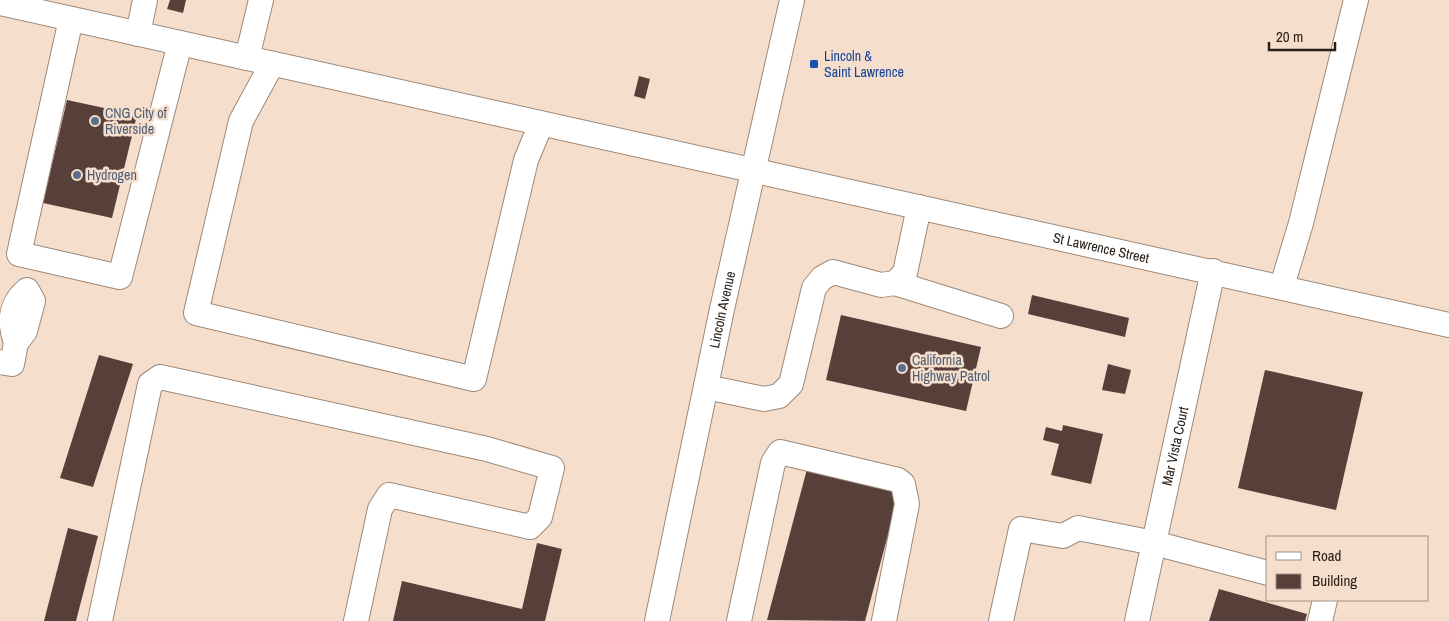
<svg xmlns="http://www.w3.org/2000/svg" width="1449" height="621" font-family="'Archivo Narrow',sans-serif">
	<rect width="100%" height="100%" fill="#f5decc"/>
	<g fill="#58403a">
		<polygon points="170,0 186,0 183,13 167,9"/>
		<polygon points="639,76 650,79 645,99 634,96"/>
		<polygon points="67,100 137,115 112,218 43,203"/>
		<polygon points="1032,295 1129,318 1125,337 1028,314"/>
		<polygon points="841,315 981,347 966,411 826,380"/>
		<polygon points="99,355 133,364 93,487 60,478"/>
		<polygon points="1108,364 1131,370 1125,394 1102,390"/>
		<polygon points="1265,370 1363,392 1336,510 1238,488"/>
		<polygon points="1063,425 1103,434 1091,484 1051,475 1059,444 1043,440 1046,427 1062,431"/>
		<polygon points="807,469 899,493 865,621 767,620"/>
		<polygon points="68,528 98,536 76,621 44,621"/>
		<polygon points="537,543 562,549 545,621 393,621 402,581 522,609"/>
		<polygon points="1219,589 1307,614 1305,621 1209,621"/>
	</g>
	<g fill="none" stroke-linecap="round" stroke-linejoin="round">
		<g stroke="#9e8978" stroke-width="26">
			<g id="minor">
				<path id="s1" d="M 0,3 L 1449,325"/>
				<polyline points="71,19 19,254 120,277 180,43"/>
				<polyline points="138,34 145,0"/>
				<polyline points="247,58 261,0"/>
				<polyline points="272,64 241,121 196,313 474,379 526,160 541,124"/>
				<polyline points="895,283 1001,316"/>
				<polyline points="1282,286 1301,223 1356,0"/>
				<path d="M 0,362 L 12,364 L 16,343 L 25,331 L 33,301 L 27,290 C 10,304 9,323 16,343"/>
				<polyline points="706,387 764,399 779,396 791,384 814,288 822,278 833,272 881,285 895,283 905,273 919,207"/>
				<polyline points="100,621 150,384 160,377 487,449 552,468 540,517 530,527 389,495 380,509 356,621"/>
				<path id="s2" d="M 657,621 L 722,309 L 792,0"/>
				<polyline points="739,621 773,463 780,452 898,480 903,484 907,504 884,621"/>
				<polyline points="1001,621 1021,529 1063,536 1078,528 1154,543 1268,573"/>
				<path id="s3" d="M 1137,621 L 1213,271"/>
				<polyline points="1320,621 1325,600"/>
			</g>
		</g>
		<use href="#minor" stroke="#fff" stroke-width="24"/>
	</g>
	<rect fill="#1a4fb4" stroke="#f5decc" stroke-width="2" x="809" y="59" width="10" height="10" rx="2.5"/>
	<g fill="#5c6f8a" stroke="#f5decc" stroke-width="2">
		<circle cx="95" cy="121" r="5"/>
		<circle cx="77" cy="175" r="5"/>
		<circle cx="902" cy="368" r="5"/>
	</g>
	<g text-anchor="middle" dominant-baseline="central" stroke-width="5" stroke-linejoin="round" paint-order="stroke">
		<g font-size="14" fill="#164399" stroke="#f5decc" text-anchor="start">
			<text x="824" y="56">Lincoln &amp;<tspan x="824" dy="16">Saint Lawrence</tspan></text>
		</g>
		<g font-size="14" fill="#4e5e75" stroke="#f5decc" text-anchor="start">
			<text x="105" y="113">CNG City of<tspan x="105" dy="16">Riverside</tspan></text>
			<text x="87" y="175">Hydrogen</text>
			<text x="912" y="360">California<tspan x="912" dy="16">Highway Patrol</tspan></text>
		</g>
		<g font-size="14" fill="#29211a" stroke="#f5decc">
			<text stroke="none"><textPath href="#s1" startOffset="1128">St Lawrence Street</textPath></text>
			<text stroke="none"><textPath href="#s2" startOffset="318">Lincoln Avenue</textPath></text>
			<text stroke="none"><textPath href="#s3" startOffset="179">Mar Vista Court</textPath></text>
		</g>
	</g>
	<rect x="1266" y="536" width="162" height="65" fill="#f5decc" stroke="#a39285"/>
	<rect x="1276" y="552" width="25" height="8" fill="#ffffff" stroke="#a39285"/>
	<text x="1312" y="561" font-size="15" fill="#29211a">Road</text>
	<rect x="1276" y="574" width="25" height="15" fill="#58403a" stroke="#a39285"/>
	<text x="1312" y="586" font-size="15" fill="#29211a">Building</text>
	<path d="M1269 42v8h66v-8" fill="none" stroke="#29211a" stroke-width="2.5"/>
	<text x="1276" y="42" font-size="15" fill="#29211a" stroke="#f5decc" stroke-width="4" paint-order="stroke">20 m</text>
</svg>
